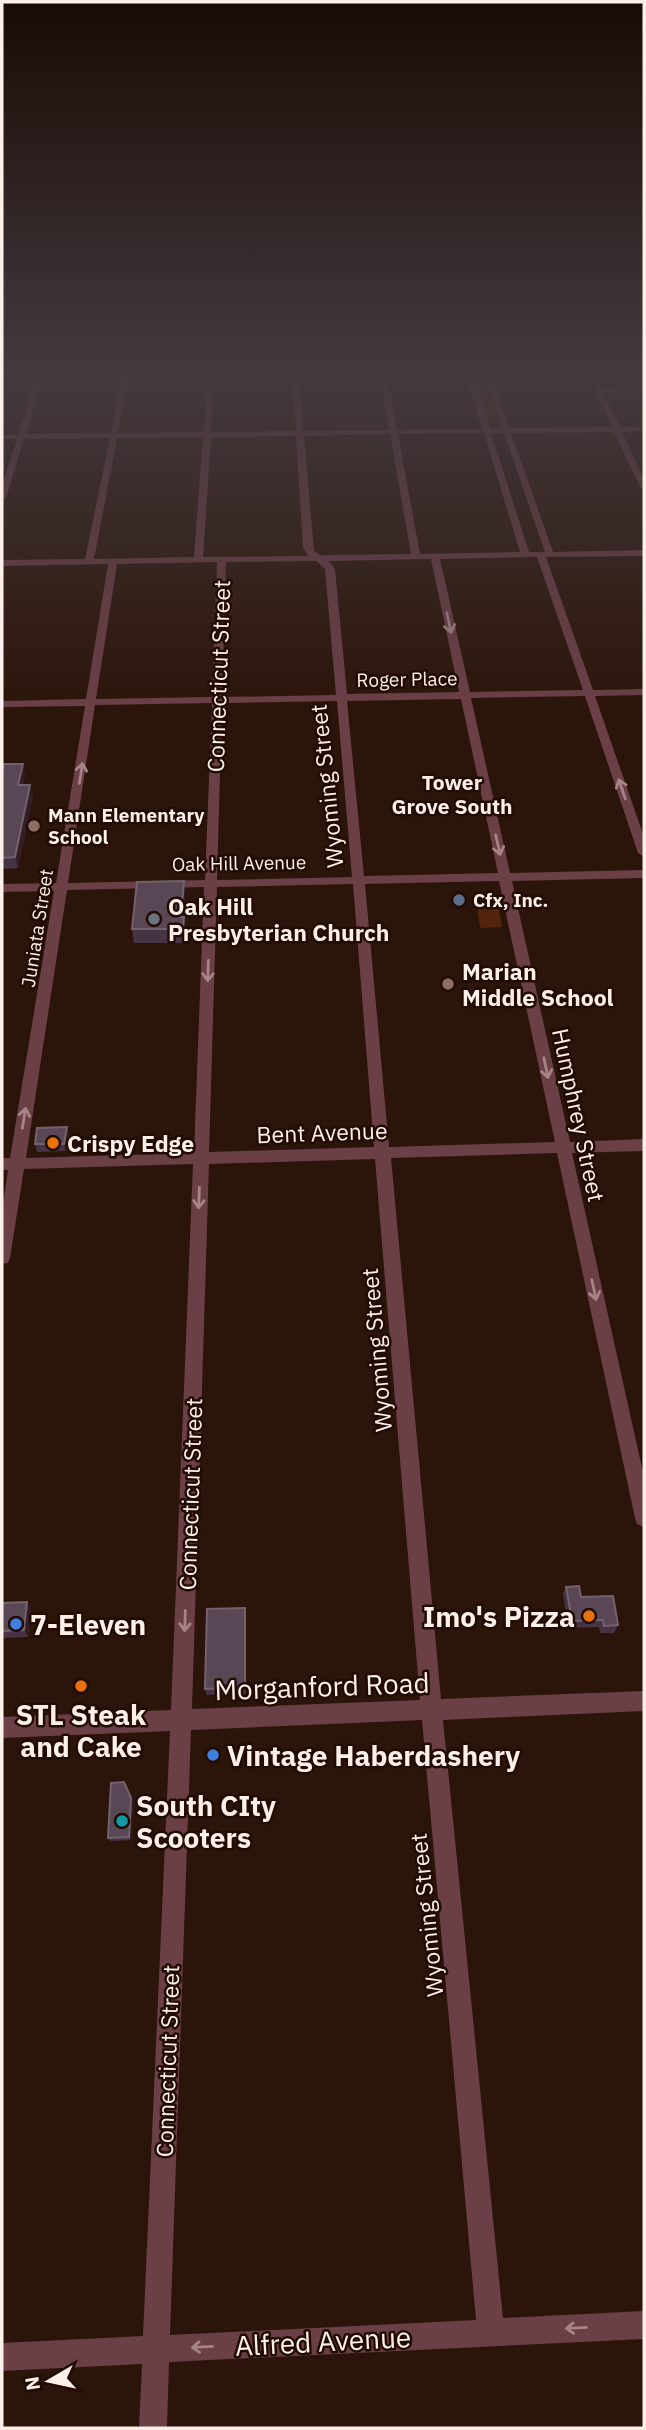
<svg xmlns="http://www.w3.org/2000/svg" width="646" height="2430" font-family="'IBM Plex Sans',sans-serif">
	<rect width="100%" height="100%" fill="#2b1409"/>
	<g fill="#54250c">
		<polygon points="472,374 484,374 500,424 487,424"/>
		<polygon points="483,901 497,901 502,927 480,928 477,905"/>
	</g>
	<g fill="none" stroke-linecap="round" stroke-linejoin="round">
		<path fill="#6b3f46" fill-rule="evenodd" d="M 37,374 L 44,374 L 26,434 L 111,433 L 122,374 L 129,374 L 118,433 L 204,432 L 208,374 L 215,374 L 211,432 L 296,431 L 293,374 L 300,374 L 303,431 L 389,430 L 380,374 L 387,374 L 397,430 L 482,429 L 466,374 L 473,374 L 490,429 L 502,428 L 484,374 L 491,374 L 510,428 L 612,427 L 588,374 L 595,374 L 602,389 L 644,389 L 644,393 L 604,393 L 620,427 L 644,427 L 644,431 L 622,432 L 644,479 L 644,489 L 640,487 L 614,432 L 511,433 L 553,552 L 644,550 L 644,556 L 546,557 L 593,690 L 644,689 L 644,695 L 595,696 L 644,837 L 644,857 L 638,853 L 585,696 L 471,698 L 510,873 L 644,870 L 644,878 L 512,881 L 570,1142 L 644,1139 L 644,1151 L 572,1153 L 644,1477 L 644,1527 L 637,1524 L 635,1518 L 557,1153 L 391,1158 L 441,1699 L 644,1691 L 644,1711 L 443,1720 L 503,2318 L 644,2311 L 644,2339 L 169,2362 L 167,2428 L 139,2428 L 142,2364 L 2,2371 L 2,2343 L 143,2336 L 170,1731 L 2,1738 L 2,1717 L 171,1710 L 193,1164 L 24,1169 L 10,1258 L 8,1263 L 2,1264 L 2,1210 L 8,1170 L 2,1170 L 2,1158 L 10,1158 L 54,891 L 2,892 L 2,884 L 56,883 L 85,706 L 2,707 L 2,701 L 86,699 L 108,564 L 2,566 L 2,560 L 85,559 L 110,438 L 24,439 L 6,498 L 2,500 L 2,486 L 17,439 L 2,439 L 2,435 L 18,435 ZM 484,433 L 520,552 L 420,554 L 398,434 ZM 491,433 L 504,433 L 545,552 L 529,552 ZM 390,434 L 411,554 L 320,555 L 314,551 L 304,436 ZM 296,436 L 303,547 L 308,556 L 203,557 L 211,437 ZM 203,437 L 194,557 L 94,559 L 117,438 ZM 537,557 L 583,690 L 470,692 L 440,559 ZM 431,559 L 459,692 L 347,694 L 335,569 L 329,561 ZM 316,561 L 325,569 L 336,695 L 222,697 L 226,562 ZM 217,562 L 212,697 L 96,699 L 117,564 ZM 461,699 L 498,873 L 364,876 L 347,701 ZM 337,701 L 352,877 L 217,880 L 222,703 ZM 212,703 L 205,880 L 68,883 L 95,705 ZM 499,881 L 555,1142 L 389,1147 L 365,884 ZM 353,884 L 374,1147 L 209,1152 L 217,887 ZM 204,887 L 194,1153 L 26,1158 L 67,890 ZM 375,1159 L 420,1700 L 192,1709 L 209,1164 ZM 422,1720 L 476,2320 L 170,2335 L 191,1730 Z"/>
	</g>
	<g fill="#463343">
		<polygon points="609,374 644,374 644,386 615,386"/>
		<polygon points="2,773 25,774 23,785 33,796 18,868 2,869"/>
		<polygon points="185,895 184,917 185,931 185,942 182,943 134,943 132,929"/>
		<polygon points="69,1134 65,1151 37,1152 35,1144"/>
		<polygon points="566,1587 618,1625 614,1633 600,1633 599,1627 568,1628 563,1594"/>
		<polygon points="27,1602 31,1610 28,1637 2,1638 2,1603"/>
		<polygon points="246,1615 246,1694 207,1695 205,1689"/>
		<polygon points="133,1801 131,1840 111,1841 108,1838"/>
	</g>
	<g fill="#331e25">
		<polygon points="23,764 25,774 20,796 18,785"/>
		<polygon points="30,785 33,796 18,868 15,857"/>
		<polygon points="184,881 185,895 184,917 185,931 185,942 182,943 180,929"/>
		<polygon points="67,1127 69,1134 65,1151 64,1144"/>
		<polygon points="27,1602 31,1610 28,1637 24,1630"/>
		<polygon points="245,1608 246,1615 246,1694 245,1687"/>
		<polygon points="124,1782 133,1801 131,1840 129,1837"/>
	</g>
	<g fill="#594755" stroke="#73626c" stroke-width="2">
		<rect x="617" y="374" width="27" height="1"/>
		<polygon points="4,764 23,764 18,785 30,785 15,857 2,858 2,773"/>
		<polygon points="184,881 181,917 184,917 183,928 180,929 132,929 137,882"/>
		<polygon points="67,1127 64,1144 35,1144 37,1128"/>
		<polygon points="579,1586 581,1597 613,1596 618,1625 604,1626 603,1620 572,1621 566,1587"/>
		<polygon points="27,1602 24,1630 2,1631 2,1603"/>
		<polygon points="245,1608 245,1687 205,1689 207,1609"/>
		<polygon points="124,1782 131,1798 129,1837 108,1838 111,1783"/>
	</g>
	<defs><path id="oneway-shaft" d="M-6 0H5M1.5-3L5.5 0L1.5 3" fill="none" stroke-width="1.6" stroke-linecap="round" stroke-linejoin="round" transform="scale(1.75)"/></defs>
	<g stroke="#a58587">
		<use href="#oneway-shaft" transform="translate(449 623) rotate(78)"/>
		<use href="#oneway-shaft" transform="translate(81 773) rotate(-81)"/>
		<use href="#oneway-shaft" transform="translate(622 789) rotate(-109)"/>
		<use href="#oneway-shaft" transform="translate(498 845) rotate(77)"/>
		<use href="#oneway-shaft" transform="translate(208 971) rotate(92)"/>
		<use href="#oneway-shaft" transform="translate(546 1068) rotate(78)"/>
		<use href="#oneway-shaft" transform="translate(24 1118) rotate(-81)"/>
		<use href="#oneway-shaft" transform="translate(199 1198) rotate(92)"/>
		<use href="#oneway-shaft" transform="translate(594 1290) rotate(78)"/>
		<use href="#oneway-shaft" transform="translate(185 1621) rotate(92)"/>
		<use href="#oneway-shaft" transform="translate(576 2328) rotate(177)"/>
		<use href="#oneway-shaft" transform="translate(202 2347) rotate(177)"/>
	</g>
	<linearGradient id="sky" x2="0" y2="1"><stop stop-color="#180b05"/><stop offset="0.52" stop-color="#443a3e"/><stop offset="1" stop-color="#443a3e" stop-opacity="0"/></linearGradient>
	<rect width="646" height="714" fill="url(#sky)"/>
	<g fill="#8d6e63" stroke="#210b03" stroke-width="2.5">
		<circle cx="34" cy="826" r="7"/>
		<circle cx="448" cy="984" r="7"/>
	</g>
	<circle fill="#5c6f8a" stroke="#210b03" stroke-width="2.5" cx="459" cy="900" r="7"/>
	<circle fill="#6b7280" stroke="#210b03" stroke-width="2.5" cx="154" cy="919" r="7"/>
	<g fill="#e8710a" stroke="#210b03" stroke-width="2.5">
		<circle cx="53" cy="1143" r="7"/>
		<circle cx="589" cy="1616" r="7"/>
		<circle cx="81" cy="1686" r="7"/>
	</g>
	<g fill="#3f7fe0" stroke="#210b03" stroke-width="2.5">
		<circle cx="16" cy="1624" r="7"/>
		<circle cx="213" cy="1755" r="7"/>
	</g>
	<circle fill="#0f9aa8" stroke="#210b03" stroke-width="2.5" cx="122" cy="1821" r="7"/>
	<g text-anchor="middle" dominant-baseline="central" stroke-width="5" stroke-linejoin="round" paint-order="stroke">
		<g font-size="19" fill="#fdefe9" stroke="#210b03">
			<text transform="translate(407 679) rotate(-1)">Roger Place</text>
			<text transform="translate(239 863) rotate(-1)">Oak Hill Avenue</text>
			<text transform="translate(37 928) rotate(-81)">Juniata Street</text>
		</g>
		<g font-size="19" font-weight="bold" fill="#fdefe9" stroke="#210b03" text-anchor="start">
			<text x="48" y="815">Mann Elementary<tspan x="48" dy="22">School</tspan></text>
			<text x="473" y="900">Cfx, Inc.</text>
		</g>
		<g font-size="21" font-weight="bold" fill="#fdefe9" stroke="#210b03">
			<text x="452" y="782">Tower<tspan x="452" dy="24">Grove South</tspan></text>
		</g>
		<g font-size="23" fill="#fdefe9" stroke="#210b03">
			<text transform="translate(218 676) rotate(-88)">Connecticut Street</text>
			<text transform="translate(326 786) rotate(-96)">Wyoming Street</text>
			<text transform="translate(579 1115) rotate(78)">Humphrey Street</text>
			<text transform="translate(322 1132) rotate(-2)">Bent Avenue</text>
			<text transform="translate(376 1350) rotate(-95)">Wyoming Street</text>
			<text transform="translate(190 1494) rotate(-88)">Connecticut Street</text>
			<text transform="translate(426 1915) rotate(-96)">Wyoming Street</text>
			<text transform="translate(167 2061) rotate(-88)">Connecticut Street</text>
		</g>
		<g font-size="23" font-weight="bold" fill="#fdefe9" stroke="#210b03" text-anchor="start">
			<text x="168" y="906">Oak Hill<tspan x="168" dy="26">Presbyterian Church</tspan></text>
			<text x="462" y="971">Marian<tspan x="462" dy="26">Middle School</tspan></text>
			<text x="67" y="1143">Crispy Edge</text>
		</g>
		<g font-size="28" font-weight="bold" fill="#fdefe9" stroke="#210b03" text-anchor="start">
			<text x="575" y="1616" text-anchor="end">Imo's Pizza</text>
			<text x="30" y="1624">7-Eleven</text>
			<text x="81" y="1714" text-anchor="middle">STL Steak<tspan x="81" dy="32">and Cake</tspan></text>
			<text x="227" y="1755">Vintage Haberdashery</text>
			<text x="136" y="1805">South CIty<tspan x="136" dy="32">Scooters</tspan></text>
		</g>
		<g font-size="28" fill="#fdefe9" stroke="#210b03">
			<text transform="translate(322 1686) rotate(-2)">Morganford Road</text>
			<text transform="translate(323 2341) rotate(-3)">Alfred Avenue</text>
		</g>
	</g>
	<rect width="646" height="2430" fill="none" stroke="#fdefe9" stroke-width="7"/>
	<g transform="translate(49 2381) rotate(261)" stroke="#210b03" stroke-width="5" paint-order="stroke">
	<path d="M0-5L12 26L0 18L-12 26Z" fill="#fdefe9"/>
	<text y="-10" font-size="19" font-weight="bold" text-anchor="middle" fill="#fdefe9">N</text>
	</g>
</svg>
